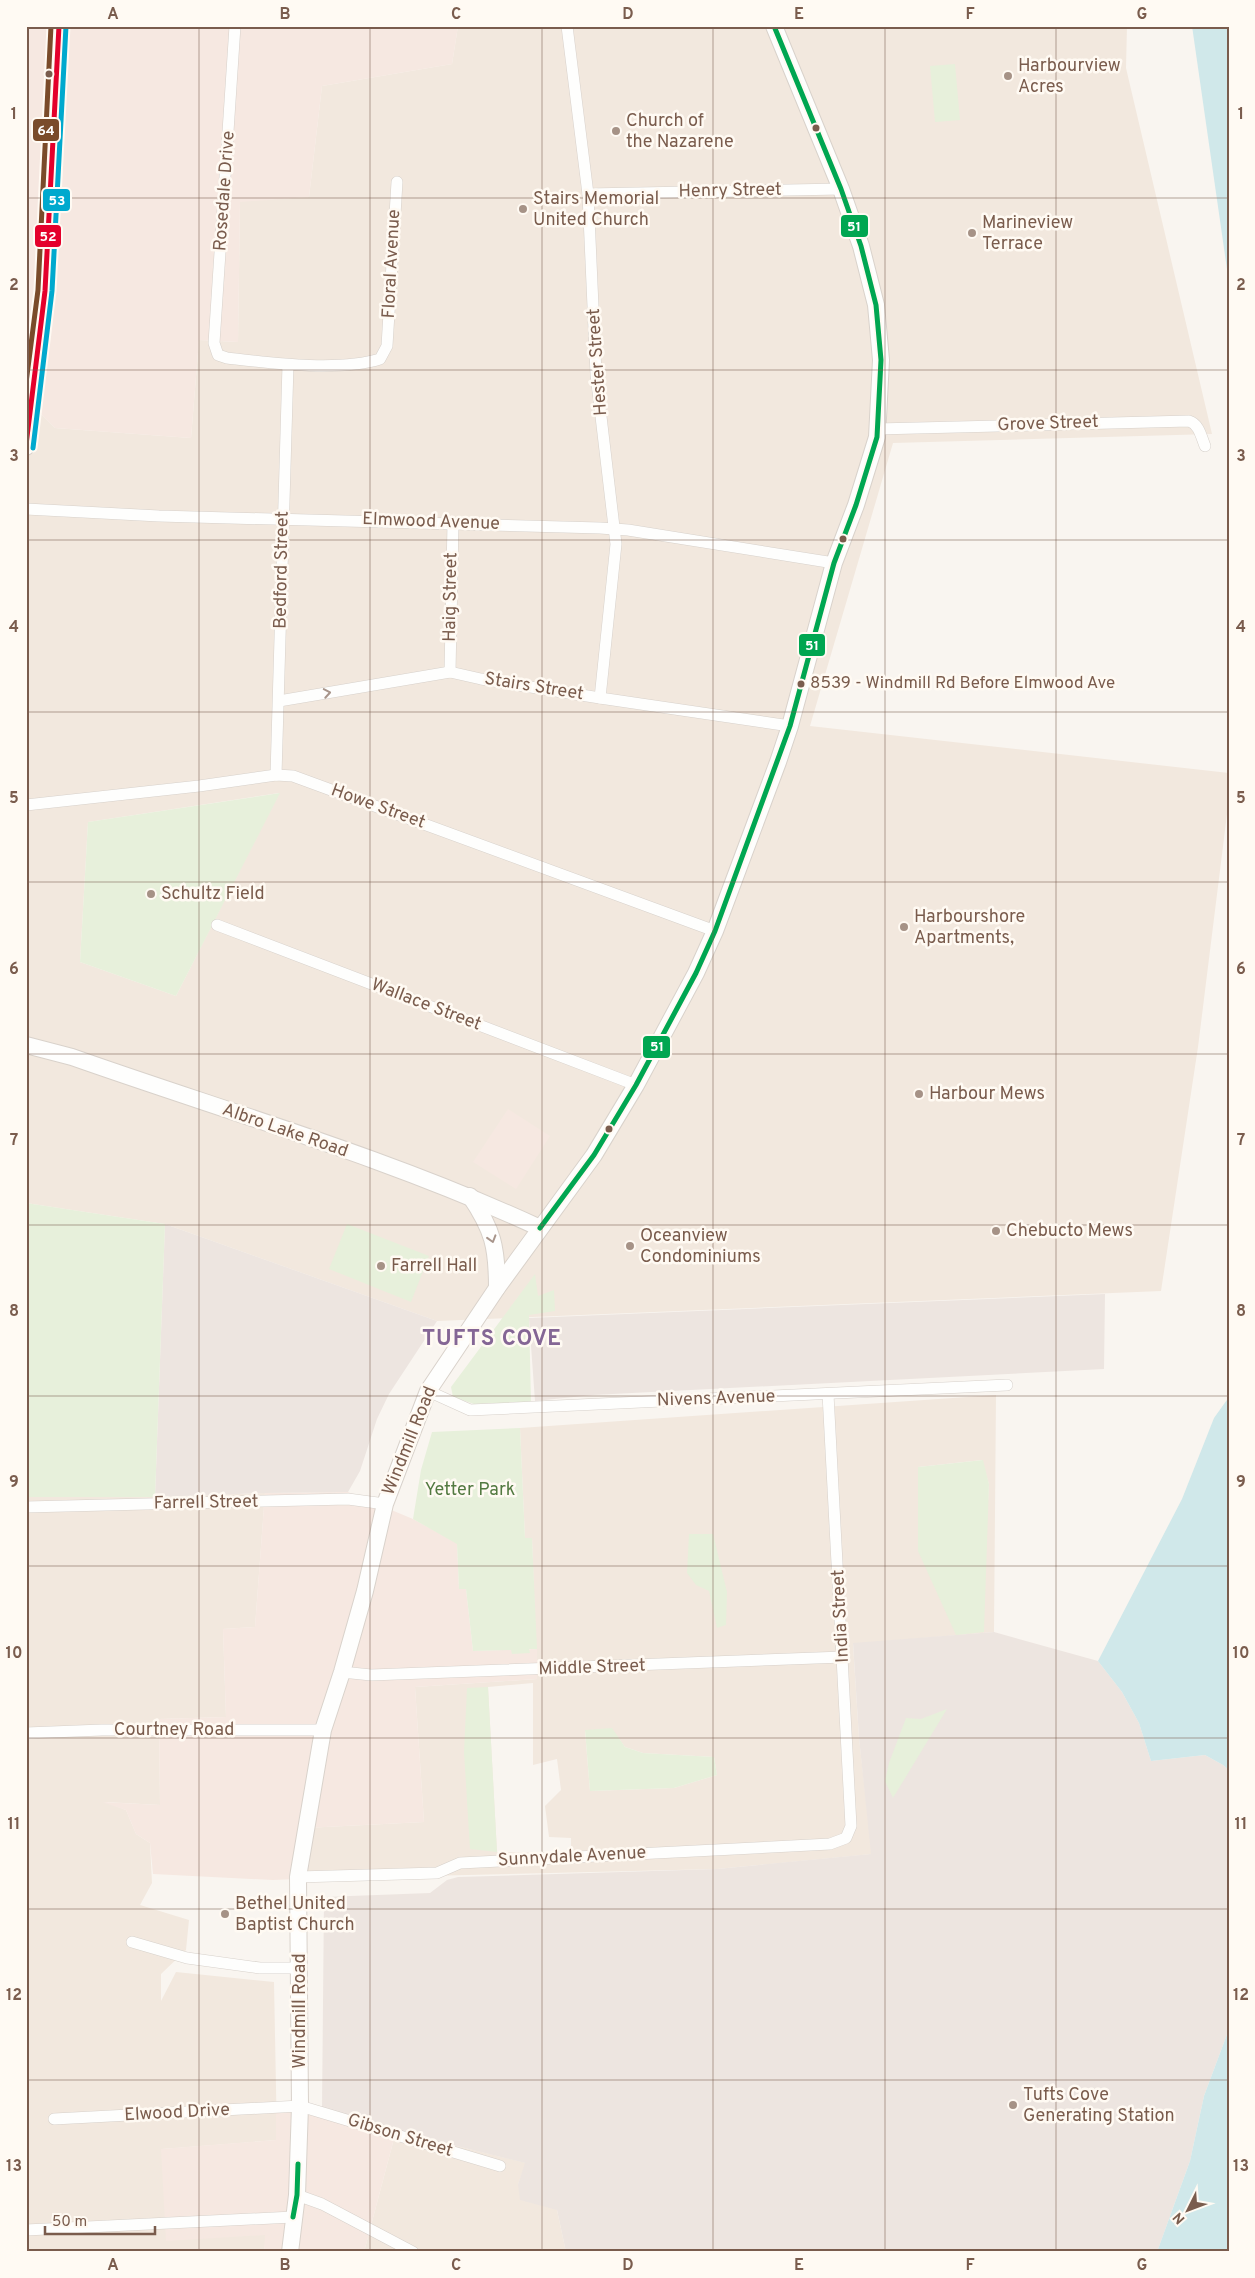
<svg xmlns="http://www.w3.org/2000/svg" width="1255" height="2278" font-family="Overpass,sans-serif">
	<rect width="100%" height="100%" fill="#f9f5f0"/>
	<g fill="#f2e8de" fill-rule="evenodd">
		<path d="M 458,26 L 1127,26 L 1126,68 L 1212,434 L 893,443 L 810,726 L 1229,773 L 1229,798 L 1198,1047 L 1161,1291 L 437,1321 L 165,1224 L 26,1203 L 26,402 L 29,402 L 55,428 L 191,438 L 199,340 L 238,342 L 240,201 L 309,197 L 322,86 L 452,64 ZM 279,793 L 176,996 L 80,962 L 88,822 Z"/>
		<path d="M 996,1395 L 994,1632 L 853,1644 L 859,1738 L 872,1854 L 717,1869 L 297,1879 L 305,1828 L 424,1822 L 415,1687 L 537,1679 L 532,1538 L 525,1538 L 520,1428 ZM 982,1460 L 989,1484 L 986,1536 L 918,1467 ZM 533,1683 L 533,1765 L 557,1759 L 561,1790 L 545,1806 L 549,1837 L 571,1838 L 571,1853 L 497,1852 L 488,1687 ZM 612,1729 L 625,1747 L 643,1753 L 714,1757 L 717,1775 L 674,1788 L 590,1791 L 585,1731 Z"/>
		<polygon points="265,1493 255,1627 223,1629 226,1717 159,1719 160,1805 105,1802 126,1810 136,1834 150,1843 152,1883 140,1905 189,1920 186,1950 161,1974 161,2001 176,1972 274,1982 277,2140 162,2149 266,2235 264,2252 26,2252 26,1497 155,1497"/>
		<polygon points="396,2131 526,2163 518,2184 557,2210 566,2252 364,2252"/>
	</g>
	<g fill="#f6e8e1">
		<polygon points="26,26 458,26 452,64 322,86 309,197 240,202 238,342 199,340 191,438 55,428 29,402 26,402"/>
		<polygon points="508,1109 550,1136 516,1189 473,1162"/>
		<polygon points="348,1492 413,1519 457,1543 459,1589 466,1589 473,1651 537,1649 537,1679 415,1687 424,1822 305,1828 297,1879 273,1880 153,1874 150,1843 136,1834 126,1810 102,1802 160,1805 159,1719 226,1717 223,1629 255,1627 265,1493"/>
		<polygon points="276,2108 396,2131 364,2252 264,2252 265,2235 166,2241 161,2149 276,2140"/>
	</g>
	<g fill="#ede5e0">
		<polygon points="165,1224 437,1321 389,1394 377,1419 360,1471 348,1492 265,1493 155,1497"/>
		<polygon points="1105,1294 1104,1369 593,1395 535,1401 529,1318"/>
		<polygon points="994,1632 1098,1661 1122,1692 1139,1723 1151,1761 1205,1755 1223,1765 1229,1770 1229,2029 1204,2096 1190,2161 1157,2252 566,2252 557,2210 520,2200 518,2184 525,2163 396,2131 322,2109 324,1897 430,1893 447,1880 458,1877 717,1869 871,1854 859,1738 853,1643"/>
	</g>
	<g fill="#e7f0db">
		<polygon points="955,64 960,120 935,122 930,66"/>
		<polygon points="280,793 176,996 80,962 88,822"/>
		<polygon points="26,1203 165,1224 155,1497 26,1497"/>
		<polygon points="347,1224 429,1256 411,1302 329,1269"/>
		<polygon points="535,1274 538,1296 554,1290 555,1311 529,1315 531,1402 474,1404 453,1397 451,1387"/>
		<polygon points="520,1428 525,1538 532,1538 537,1649 529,1649 530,1653 512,1654 511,1650 473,1651 466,1589 459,1589 457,1544 413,1519 421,1470 432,1432"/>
		<polygon points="983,1460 989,1484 984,1632 956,1635 918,1551 918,1467"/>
		<polygon points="689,1534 713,1534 727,1592 726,1625 717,1628 709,1591 696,1585 687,1573"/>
		<polygon points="488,1687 497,1852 470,1849 464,1752 467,1688"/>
		<polygon points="947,1709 893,1798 885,1781 889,1763 906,1718 921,1719"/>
		<polygon points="612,1728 625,1747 643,1753 714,1757 717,1775 674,1788 590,1791 585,1730"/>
	</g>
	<g fill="#d0e8ea">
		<polygon points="1192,26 1229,26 1229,283"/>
		<polygon points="1229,1397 1229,1770 1223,1765 1205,1755 1151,1761 1139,1723 1122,1692 1098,1661 1182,1499 1214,1418"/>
		<polygon points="1229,2029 1229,2252 1157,2252 1190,2161 1204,2096"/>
	</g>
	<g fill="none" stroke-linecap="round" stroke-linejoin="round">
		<g stroke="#d7d1cb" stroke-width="12">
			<g id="minor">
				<path d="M 235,26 L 214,343 L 218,355 L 227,358 C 271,363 338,372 380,359 L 387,346 L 397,182"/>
				<polyline points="567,26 588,194 596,374 616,544 600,698"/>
				<polyline points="588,194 841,189"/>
				<path d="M 877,429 L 1189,421 C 1199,424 1201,436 1205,446"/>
				<polyline points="26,509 159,516 600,528 628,530 834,563"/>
				<polyline points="450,672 453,523"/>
				<polyline points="279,701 450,672 481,679 600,698 790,726"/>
				<polyline points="276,775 288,365"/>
				<polyline points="26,805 199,786 276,775 293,776 715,931"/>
				<polyline points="217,925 636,1085"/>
				<polyline points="428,1391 470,1410 1007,1385"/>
				<polyline points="26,1507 348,1499 385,1504"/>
				<polyline points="342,1672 371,1675 843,1657"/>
				<polyline points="26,1733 102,1730 323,1730"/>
				<polyline points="298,1877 437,1873 460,1863 830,1844 846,1838 851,1826 828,1394"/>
				<polyline points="132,1942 187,1958 260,1968 300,1968"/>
				<polyline points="54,2119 300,2106 500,2166"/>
				<polyline points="297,2195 322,2204 413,2252"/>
				<polyline points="26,2230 293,2217"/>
			</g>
		</g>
		<g stroke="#d9d2cb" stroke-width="18">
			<g id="secondary">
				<polyline points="26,447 45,291 59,26"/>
				<path d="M 26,1045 L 72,1057 C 228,1112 389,1158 540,1228"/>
				<path d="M 470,1196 C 493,1230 497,1247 497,1288"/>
				<polyline points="290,2252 297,2195 300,2106 298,1877 323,1730 342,1672 365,1591 385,1504 428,1391 497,1288 594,1155 636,1085 696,973 715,931 778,762 790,726 834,563 856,505 877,437 881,360 876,305 861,246 841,189 774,26"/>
			</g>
		</g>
		<use href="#minor" stroke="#fefefd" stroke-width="11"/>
		<use href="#secondary" stroke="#fefefd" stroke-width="16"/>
		<g stroke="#fffaf3" stroke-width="9">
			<g id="bus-1">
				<polyline points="540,1228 594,1155 636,1085 696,973 715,931 790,726 834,563 856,505 877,437 881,360 876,305 861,246 841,189 774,26"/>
				<polyline points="293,2217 297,2195 298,2164"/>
			</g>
		</g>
		<g stroke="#fffaf3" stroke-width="9">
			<polyline id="bus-2" points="26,445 45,291 59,26"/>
		</g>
		<g stroke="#fffaf3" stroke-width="9">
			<polyline id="bus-3" points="33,448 52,291 66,26"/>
		</g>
		<g stroke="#fffaf3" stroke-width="9">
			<polyline id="bus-4" points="26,383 38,290 51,26"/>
		</g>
		<use href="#bus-1" stroke="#00a651" stroke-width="5"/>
		<use href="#bus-2" stroke="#e4002b" stroke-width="5"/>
		<use href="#bus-3" stroke="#00a9ce" stroke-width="5"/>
		<use href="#bus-4" stroke="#7a4b2a" stroke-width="5"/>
	</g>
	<defs><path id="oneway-chevron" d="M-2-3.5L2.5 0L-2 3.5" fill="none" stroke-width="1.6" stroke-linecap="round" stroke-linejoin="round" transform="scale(1.25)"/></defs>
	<g stroke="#a8958b">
		<use href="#oneway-chevron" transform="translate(327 693) rotate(-10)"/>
		<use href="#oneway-chevron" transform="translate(492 1239) rotate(73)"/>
	</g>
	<path fill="none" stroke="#7a5c4d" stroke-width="1" stroke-opacity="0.55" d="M 199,26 L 199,2252M 370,26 L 370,2252M 542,26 L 542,2252M 713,26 L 713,2252M 885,26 L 885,2252M 1056,26 L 1056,2252M 26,198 L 1229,198M 26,370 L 1229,370M 26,540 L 1229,540M 26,712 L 1229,712M 26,882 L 1229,882M 26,1054 L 1229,1054M 26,1225 L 1229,1225M 26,1396 L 1229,1396M 26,1566 L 1229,1566M 26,1738 L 1229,1738M 26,1909 L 1229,1909M 26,2080 L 1229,2080"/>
	<g fill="#7a5c4d" stroke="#fffaf3" stroke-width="2">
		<circle cx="49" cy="74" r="4.5"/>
		<circle cx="816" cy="128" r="4.5"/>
		<circle cx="843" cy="539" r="4.5"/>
		<circle cx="801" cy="684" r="4.5"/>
		<circle cx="609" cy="1129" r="4.5"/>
	</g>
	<g fill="#a69286" stroke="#fffaf3" stroke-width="2">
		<circle cx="1008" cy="76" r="5"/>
		<circle cx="616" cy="131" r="5"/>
		<circle cx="523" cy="209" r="5"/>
		<circle cx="972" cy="233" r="5"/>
		<circle cx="151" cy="894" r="5"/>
		<circle cx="904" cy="927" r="5"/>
		<circle cx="919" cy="1094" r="5"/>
		<circle cx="996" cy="1231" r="5"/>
		<circle cx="630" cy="1246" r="5"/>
		<circle cx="381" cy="1266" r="5"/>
		<circle cx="225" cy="1914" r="5"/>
		<circle cx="1013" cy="2105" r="5"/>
	</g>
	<g text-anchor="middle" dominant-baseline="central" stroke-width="5" stroke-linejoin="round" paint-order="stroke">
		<g font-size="17" fill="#7a5c4d" stroke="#fffaf3" text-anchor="start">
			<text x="810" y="684">8539 - Windmill Rd Before Elmwood Ave</text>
		</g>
		<g font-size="18" fill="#7a5c4d" stroke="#fffaf3" text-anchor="start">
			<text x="1018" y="66">Harbourview<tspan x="1018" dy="21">Acres</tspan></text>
			<text x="626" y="121">Church of<tspan x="626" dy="21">the Nazarene</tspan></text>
			<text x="533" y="199">Stairs Memorial<tspan x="533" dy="21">United Church</tspan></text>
			<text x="982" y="223">Marineview<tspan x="982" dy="21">Terrace</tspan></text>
			<text x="161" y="894">Schultz Field</text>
			<text x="914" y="917">Harbourshore<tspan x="914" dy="21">Apartments,</tspan></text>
			<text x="929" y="1094">Harbour Mews</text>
			<text x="1006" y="1231">Chebucto Mews</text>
			<text x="640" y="1236">Oceanview<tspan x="640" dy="21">Condominiums</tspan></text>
			<text x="391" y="1266">Farrell Hall</text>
			<text x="235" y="1904">Bethel United<tspan x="235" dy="21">Baptist Church</tspan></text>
			<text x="1023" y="2095">Tufts Cove<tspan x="1023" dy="21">Generating Station</tspan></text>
		</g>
		<g font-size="18" fill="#7a5c4d" stroke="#fffaf3">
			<text transform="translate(225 191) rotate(-86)">Rosedale Drive</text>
			<text transform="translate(730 191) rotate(-1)">Henry Street</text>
			<text transform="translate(392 264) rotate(-87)">Floral Avenue</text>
			<text transform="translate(598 362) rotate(-94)">Hester Street</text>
			<text transform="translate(1048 424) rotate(-2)">Grove Street</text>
			<text transform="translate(431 522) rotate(2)">Elmwood Avenue</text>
			<text transform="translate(282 570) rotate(-89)">Bedford Street</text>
			<text transform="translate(451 597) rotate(-89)">Haig Street</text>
			<text transform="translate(534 687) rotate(9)">Stairs Street</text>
			<text transform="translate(378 807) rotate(20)">Howe Street</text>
			<text transform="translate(426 1005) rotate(21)">Wallace Street</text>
			<text transform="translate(285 1131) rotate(19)">Albro Lake Road</text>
			<text transform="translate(716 1399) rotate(-2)">Nivens Avenue</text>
			<text transform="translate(410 1441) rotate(-68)">Windmill Road</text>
			<text transform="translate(206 1503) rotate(-1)">Farrell Street</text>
			<text transform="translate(841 1616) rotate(-93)">India Street</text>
			<text transform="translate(592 1668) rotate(-2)">Middle Street</text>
			<text x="174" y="1730">Courtney Road</text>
			<text transform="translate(572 1857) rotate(-3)">Sunnydale Avenue</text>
			<text transform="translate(300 2011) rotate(-90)">Windmill Road</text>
			<text transform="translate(177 2113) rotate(-3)">Elwood Drive</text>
			<text transform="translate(400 2136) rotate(17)">Gibson Street</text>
		</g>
		<g font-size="18" fill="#537a41" stroke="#fffaf3">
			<text x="470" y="1490">Yetter Park</text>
		</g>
		<g font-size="22" font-weight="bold" letter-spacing="1" fill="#846695" stroke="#fffaf3">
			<text x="492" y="1339">TUFTS COVE</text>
		</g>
	</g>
	<g stroke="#fffaf3" stroke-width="2">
		<rect x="32" y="118" width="28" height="24" rx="5" fill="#7a4b2a"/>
		<rect x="42" y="188" width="29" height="24" rx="5" fill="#00a9ce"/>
		<rect x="840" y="214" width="29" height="24" rx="5" fill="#00a651"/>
		<rect x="34" y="224" width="28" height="24" rx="5" fill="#e4002b"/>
		<rect x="798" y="633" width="28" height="24" rx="5" fill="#00a651"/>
		<rect x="642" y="1035" width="29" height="24" rx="5" fill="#00a651"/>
	</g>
	<g font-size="14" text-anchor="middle" font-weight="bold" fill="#fff">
		<text x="46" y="135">64</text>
		<text x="57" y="205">53</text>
		<text x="854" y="231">51</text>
		<text x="48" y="241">52</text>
		<text x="812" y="650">51</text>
		<text x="657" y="1051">51</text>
	</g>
	<rect width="1255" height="2278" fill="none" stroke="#fffaf3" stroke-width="55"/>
	<g transform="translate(1188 2210) rotate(228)" stroke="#fffaf3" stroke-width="4" paint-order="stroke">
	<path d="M0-4L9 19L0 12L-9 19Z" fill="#7a5c4d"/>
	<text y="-8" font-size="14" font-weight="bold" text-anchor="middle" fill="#7a5c4d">N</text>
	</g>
	<path d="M45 2226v8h110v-8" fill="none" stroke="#7a5c4d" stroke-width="2.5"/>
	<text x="52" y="2226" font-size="15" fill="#7a5c4d" stroke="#fffaf3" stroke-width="4" paint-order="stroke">50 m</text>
	<rect x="28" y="28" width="1200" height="2222" fill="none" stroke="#7a5c4d" stroke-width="2"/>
	<g font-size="16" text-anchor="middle" font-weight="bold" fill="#7a5c4d">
		<text x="113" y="19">A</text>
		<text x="285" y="19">B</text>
		<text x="456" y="19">C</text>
		<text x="628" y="19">D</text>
		<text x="799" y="19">E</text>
		<text x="970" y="19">F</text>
		<text x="1142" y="19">G</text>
		<text x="14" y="119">1</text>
		<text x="1241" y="119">1</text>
		<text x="14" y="290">2</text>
		<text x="1241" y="290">2</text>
		<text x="14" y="461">3</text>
		<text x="1241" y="461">3</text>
		<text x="14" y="632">4</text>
		<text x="1241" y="632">4</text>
		<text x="14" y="803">5</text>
		<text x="1241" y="803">5</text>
		<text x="14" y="974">6</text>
		<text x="1241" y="974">6</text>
		<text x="14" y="1145">7</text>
		<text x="1241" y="1145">7</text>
		<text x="14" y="1316">8</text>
		<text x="1241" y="1316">8</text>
		<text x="14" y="1487">9</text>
		<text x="1241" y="1487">9</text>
		<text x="14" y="1658">10</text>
		<text x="1241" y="1658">10</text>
		<text x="14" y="1829">11</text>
		<text x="1241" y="1829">11</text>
		<text x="14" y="2000">12</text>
		<text x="1241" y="2000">12</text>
		<text x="14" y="2171">13</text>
		<text x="1241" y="2171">13</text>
		<text x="113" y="2270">A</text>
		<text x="285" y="2270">B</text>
		<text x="456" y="2270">C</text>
		<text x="628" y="2270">D</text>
		<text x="799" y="2270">E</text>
		<text x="970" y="2270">F</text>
		<text x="1142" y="2270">G</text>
	</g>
</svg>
